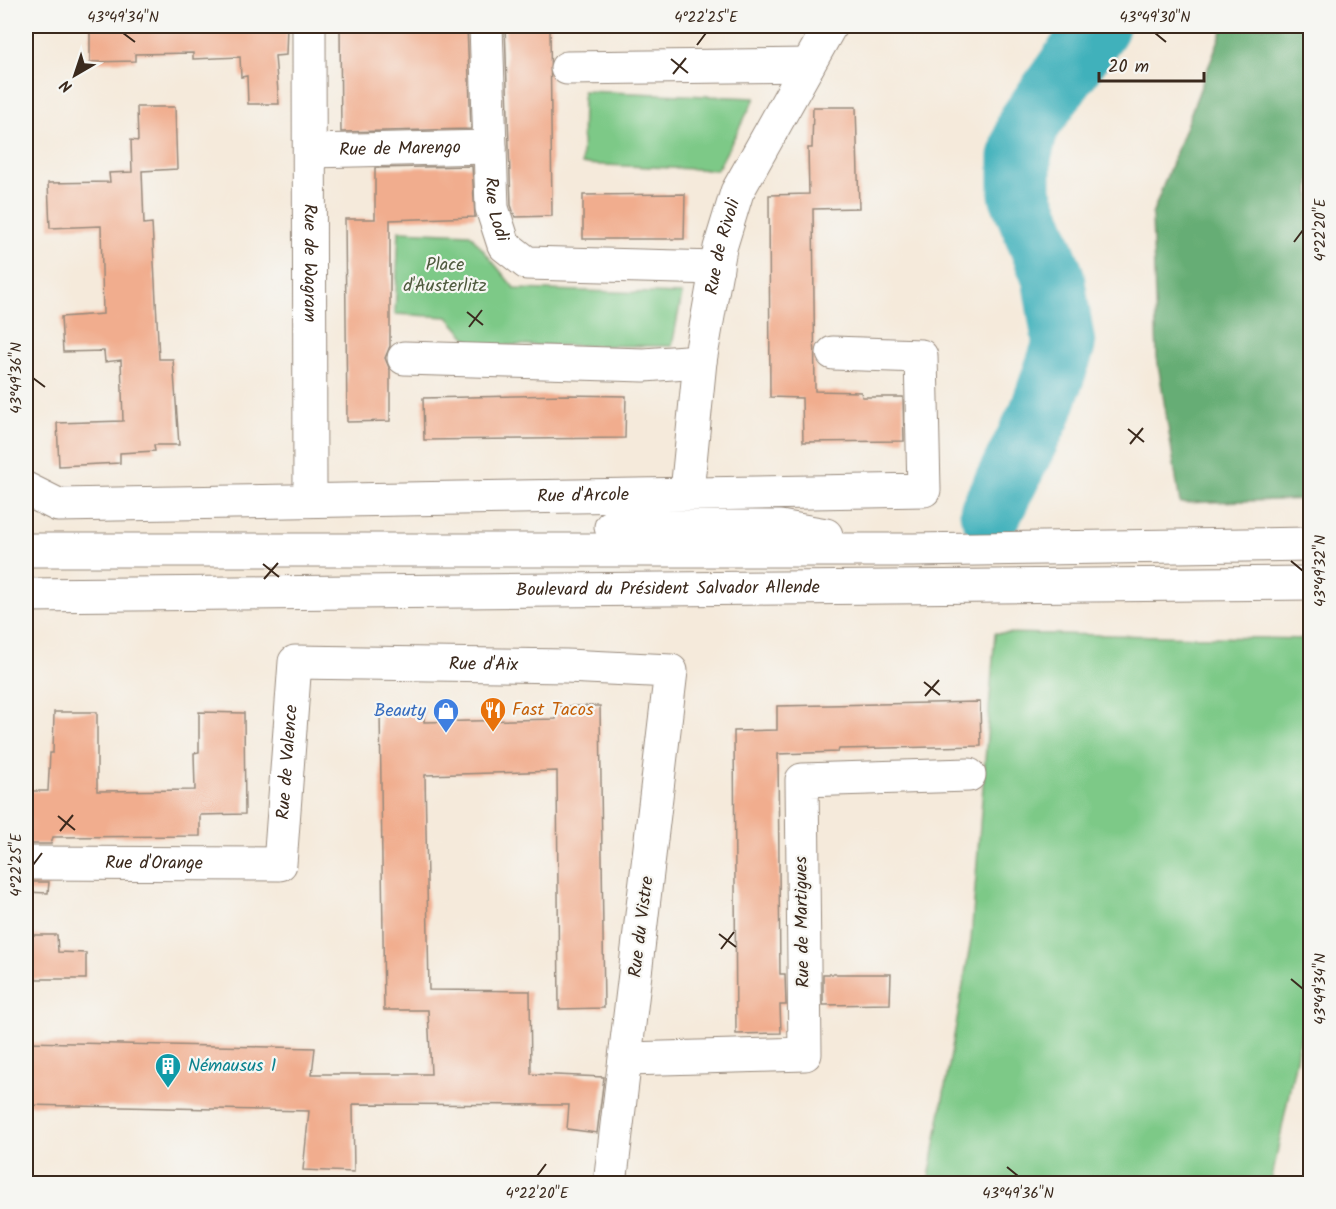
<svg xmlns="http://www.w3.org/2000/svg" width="1336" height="1209" font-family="Kalam,sans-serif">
	<rect width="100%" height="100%" fill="#f6f6f2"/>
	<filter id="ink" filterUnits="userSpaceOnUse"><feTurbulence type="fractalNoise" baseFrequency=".0167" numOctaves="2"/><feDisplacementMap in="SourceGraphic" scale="12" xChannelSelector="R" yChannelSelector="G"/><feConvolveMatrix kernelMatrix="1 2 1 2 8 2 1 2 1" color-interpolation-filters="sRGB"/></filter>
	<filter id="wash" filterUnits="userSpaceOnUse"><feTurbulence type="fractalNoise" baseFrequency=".008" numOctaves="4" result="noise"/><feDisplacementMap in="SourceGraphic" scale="24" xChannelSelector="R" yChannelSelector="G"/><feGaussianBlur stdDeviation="1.35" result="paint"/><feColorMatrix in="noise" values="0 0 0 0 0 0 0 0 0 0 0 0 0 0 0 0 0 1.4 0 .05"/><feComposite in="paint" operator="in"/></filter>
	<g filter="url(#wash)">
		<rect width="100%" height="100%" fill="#f5eadb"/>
		<g fill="#7dc987" stroke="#5c7a52" stroke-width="1.5">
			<polygon points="583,91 755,98 717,170 582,164"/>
			<polygon points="399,231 470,234 515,289 682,294 672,346 473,345 448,317 395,314"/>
			<polygon points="995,633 1310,639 1310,989 1271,1183 928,1184 971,940"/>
		</g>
		<polygon fill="#66ad74" stroke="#506c49" stroke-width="1.5" points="1224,26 1310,26 1310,499 1180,503 1157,357 1152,215"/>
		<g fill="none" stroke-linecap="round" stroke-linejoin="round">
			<polyline stroke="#41b1bb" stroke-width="63" points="991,512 1040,414 1064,345 1053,277 1020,194 1020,157 1028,125 1098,26"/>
		</g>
		<g id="blocks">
			<g fill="#f1ad8e">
				<polygon points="90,26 287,26 286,55 275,56 279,104 248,104 247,76 241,77 240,57 193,59 193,53 135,54 135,61 90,62"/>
				<polygon points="340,26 467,26 471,129 341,132"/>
				<polygon points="505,26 550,26 552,216 515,217 511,205"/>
				<polygon points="137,107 175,107 177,169 142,171 144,224 152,223 159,359 173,359 179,445 154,445 155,451 120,453 120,463 59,466 57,423 123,421 121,360 105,362 104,351 63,352 61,317 103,314 101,226 50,228 48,183 110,182 109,173 132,172 131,140 138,141"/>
				<polygon points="813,107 856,107 859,208 813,209 815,391 861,392 862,397 903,397 904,441 803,442 802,398 770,397 769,195 809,194 808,148 812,148"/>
				<polygon points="472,166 475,217 390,220 390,346 385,358 390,370 390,421 347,422 345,219 375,219 375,168"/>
				<polygon points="685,194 684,239 583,239 583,195"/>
				<polygon points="566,395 626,396 625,438 424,440 423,398"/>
				<polygon points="980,702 981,746 839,749 838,752 778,754 780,974 785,974 786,1005 780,1005 781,1033 736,1034 734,731 777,730 777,706"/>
				<polygon points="556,706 600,706 604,1008 559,1009 557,771 425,775 429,990 530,991 531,1074 604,1077 597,1133 567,1129 569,1105 353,1104 354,1172 303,1170 309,1111 26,1105 26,1042 315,1048 312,1074 431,1074 428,1010 384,1010 380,710 424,710 424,722 556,719"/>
				<polygon points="54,712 97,712 97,791 195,790 194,753 199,752 199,712 244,713 245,814 200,815 200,836 53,837 51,844 26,844 26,791 48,791 50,753 53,753"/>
				<polygon points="26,882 49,882 48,893 26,892"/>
				<polygon points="28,935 57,935 58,952 86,953 86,979 26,979"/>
				<polygon points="823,974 891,974 890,1004 823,1005"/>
			</g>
		</g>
	</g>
	<g filter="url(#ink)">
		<use href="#blocks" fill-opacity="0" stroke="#988a7c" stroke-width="1.5"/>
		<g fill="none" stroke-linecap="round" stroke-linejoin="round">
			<g stroke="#988a7c" stroke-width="35">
				<g id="minor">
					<path id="s1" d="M 309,26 L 310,500"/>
					<path id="s2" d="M 486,26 L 492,208 L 504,245 L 527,263 L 717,268"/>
					<polyline points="567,68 808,65"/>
					<path id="s3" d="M 310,151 L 490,147"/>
					<polyline points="404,358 644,365 700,361"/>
					<path id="s4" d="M 26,489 L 58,505 L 924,490 L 921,356 L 833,353"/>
					<path id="s5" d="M 687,492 L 700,361 L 720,248 L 737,192 L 830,26"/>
					<path id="s6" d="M 26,863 L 280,864 L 295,662 L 566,666 L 671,671 L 610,1184"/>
					<polyline points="627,1059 805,1054 802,780 969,775"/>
				</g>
			</g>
			<g stroke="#988a7c" stroke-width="35">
				<g id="major">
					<polyline points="611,527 780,527 826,535"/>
					<polyline points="26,550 913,550 1310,544"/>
					<path id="s7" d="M 26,595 L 1310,583"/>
				</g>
			</g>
			<use href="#minor" stroke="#fff" stroke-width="33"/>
			<use href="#major" stroke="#fff" stroke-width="33"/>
		</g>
	</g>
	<path fill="none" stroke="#3b2a1e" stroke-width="2" d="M 123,33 L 135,42M 1155,33 L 1166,42M 697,45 L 706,33M 671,59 L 688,73M 673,74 L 686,58M 1294,242 L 1303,230M 467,312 L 483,325M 469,327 L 482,310M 33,378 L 45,387M 1128,429 L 1144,442M 1130,444 L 1143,428M 1291,561 L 1303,571M 263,564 L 279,577M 264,579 L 278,563M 924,682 L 940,695M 925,696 L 939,680M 58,816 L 75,830M 60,831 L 73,815M 33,865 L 42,853M 719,934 L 736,947M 721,949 L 734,932M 1291,979 L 1303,989M 1007,1167 L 1018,1176M 537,1176 L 546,1164"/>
	<defs>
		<g id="restaurant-pin" transform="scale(1.35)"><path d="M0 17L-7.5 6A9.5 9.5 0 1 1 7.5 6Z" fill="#e8710a" stroke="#f6f6f2"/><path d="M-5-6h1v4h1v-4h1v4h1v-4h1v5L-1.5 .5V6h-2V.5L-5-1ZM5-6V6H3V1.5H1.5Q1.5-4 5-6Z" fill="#fff"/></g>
		<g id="shop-pin" transform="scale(1.35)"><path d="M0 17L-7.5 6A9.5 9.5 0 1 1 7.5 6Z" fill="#3f7fe0" stroke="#f6f6f2"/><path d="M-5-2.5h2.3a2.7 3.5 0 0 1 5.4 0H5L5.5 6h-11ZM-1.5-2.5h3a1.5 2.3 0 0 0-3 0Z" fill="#fff"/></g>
		<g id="building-pin" transform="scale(1.35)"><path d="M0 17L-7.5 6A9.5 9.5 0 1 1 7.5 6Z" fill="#0f9aa8" stroke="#f6f6f2"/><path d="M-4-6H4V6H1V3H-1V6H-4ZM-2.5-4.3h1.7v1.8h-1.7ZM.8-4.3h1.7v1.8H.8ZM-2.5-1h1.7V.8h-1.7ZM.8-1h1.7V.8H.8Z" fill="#fff"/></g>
	</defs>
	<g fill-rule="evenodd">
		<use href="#restaurant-pin" x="493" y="710"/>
		<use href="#shop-pin" x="446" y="711"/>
		<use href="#building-pin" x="168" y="1066"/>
	</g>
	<g text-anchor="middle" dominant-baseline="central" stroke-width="4.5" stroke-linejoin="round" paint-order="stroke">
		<g font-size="18" fill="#3b2a1e" stroke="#f6f6f2">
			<text stroke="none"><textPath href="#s3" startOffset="90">Rue de Marengo</textPath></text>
			<text stroke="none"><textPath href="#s2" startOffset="184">Rue Lodi</textPath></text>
			<text stroke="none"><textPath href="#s5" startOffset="248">Rue de Rivoli</textPath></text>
			<text stroke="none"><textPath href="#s1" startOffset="237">Rue de Wagram</textPath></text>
			<text stroke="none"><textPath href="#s4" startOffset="561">Rue d'Arcole</textPath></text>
			<text stroke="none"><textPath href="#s7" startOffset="642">Boulevard du Président Salvador Allende</textPath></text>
			<text stroke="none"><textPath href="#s6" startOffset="645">Rue d'Aix</textPath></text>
			<text stroke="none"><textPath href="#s6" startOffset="356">Rue de Valence</textPath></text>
			<text stroke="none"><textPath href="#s6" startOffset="128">Rue d'Orange</textPath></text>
			<text transform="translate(803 922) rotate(-91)">Rue de Martigues</text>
			<text transform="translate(642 927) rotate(-83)">Rue du Vistre</text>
		</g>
		<g font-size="18" fill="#4f5a3e" stroke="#f6f6f2">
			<text x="445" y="265">Place<tspan x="445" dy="21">d'Austerlitz</tspan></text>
		</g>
		<g font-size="18" fill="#c56008" stroke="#f6f6f2" text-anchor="start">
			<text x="512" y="710">Fast Tacos</text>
		</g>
		<g font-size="18" fill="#366cbe" stroke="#f6f6f2" text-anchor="end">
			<text x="426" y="711">Beauty</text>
		</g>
		<g font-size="18" fill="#0d838f" stroke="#f6f6f2" text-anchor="start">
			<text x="188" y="1066">Némausus 1</text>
		</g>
	</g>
	<rect width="1336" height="1209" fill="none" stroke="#f6f6f2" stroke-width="66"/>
	<g transform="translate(75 75) rotate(219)" stroke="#f6f6f2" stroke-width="4.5" paint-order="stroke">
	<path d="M0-4.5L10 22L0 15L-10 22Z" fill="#3b2a1e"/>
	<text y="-9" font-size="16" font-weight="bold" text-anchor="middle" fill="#3b2a1e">N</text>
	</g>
	<path d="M1099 72v9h105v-9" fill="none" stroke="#3b2a1e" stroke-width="3"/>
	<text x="1108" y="72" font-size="18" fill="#3b2a1e" stroke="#f6f6f2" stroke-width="4.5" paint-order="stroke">20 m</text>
	<rect x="33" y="33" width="1270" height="1143" fill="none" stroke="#3b2a1e" stroke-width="2"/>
	<g font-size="15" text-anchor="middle" fill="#3b2a1e">
		<text x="123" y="22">43°49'34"N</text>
		<text x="706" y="22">4°22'25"E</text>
		<text x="1155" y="22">43°49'30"N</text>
		<text transform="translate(1320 230) rotate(-90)" y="5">4°22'20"E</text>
		<text transform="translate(16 378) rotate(-90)" y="5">43°49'36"N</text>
		<text transform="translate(1320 571) rotate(-90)" y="5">43°49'32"N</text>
		<text transform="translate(16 865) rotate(-90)" y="5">4°22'25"E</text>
		<text transform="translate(1320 989) rotate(-90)" y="5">43°49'34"N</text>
		<text x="537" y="1198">4°22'20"E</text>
		<text x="1018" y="1198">43°49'36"N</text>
	</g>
</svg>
